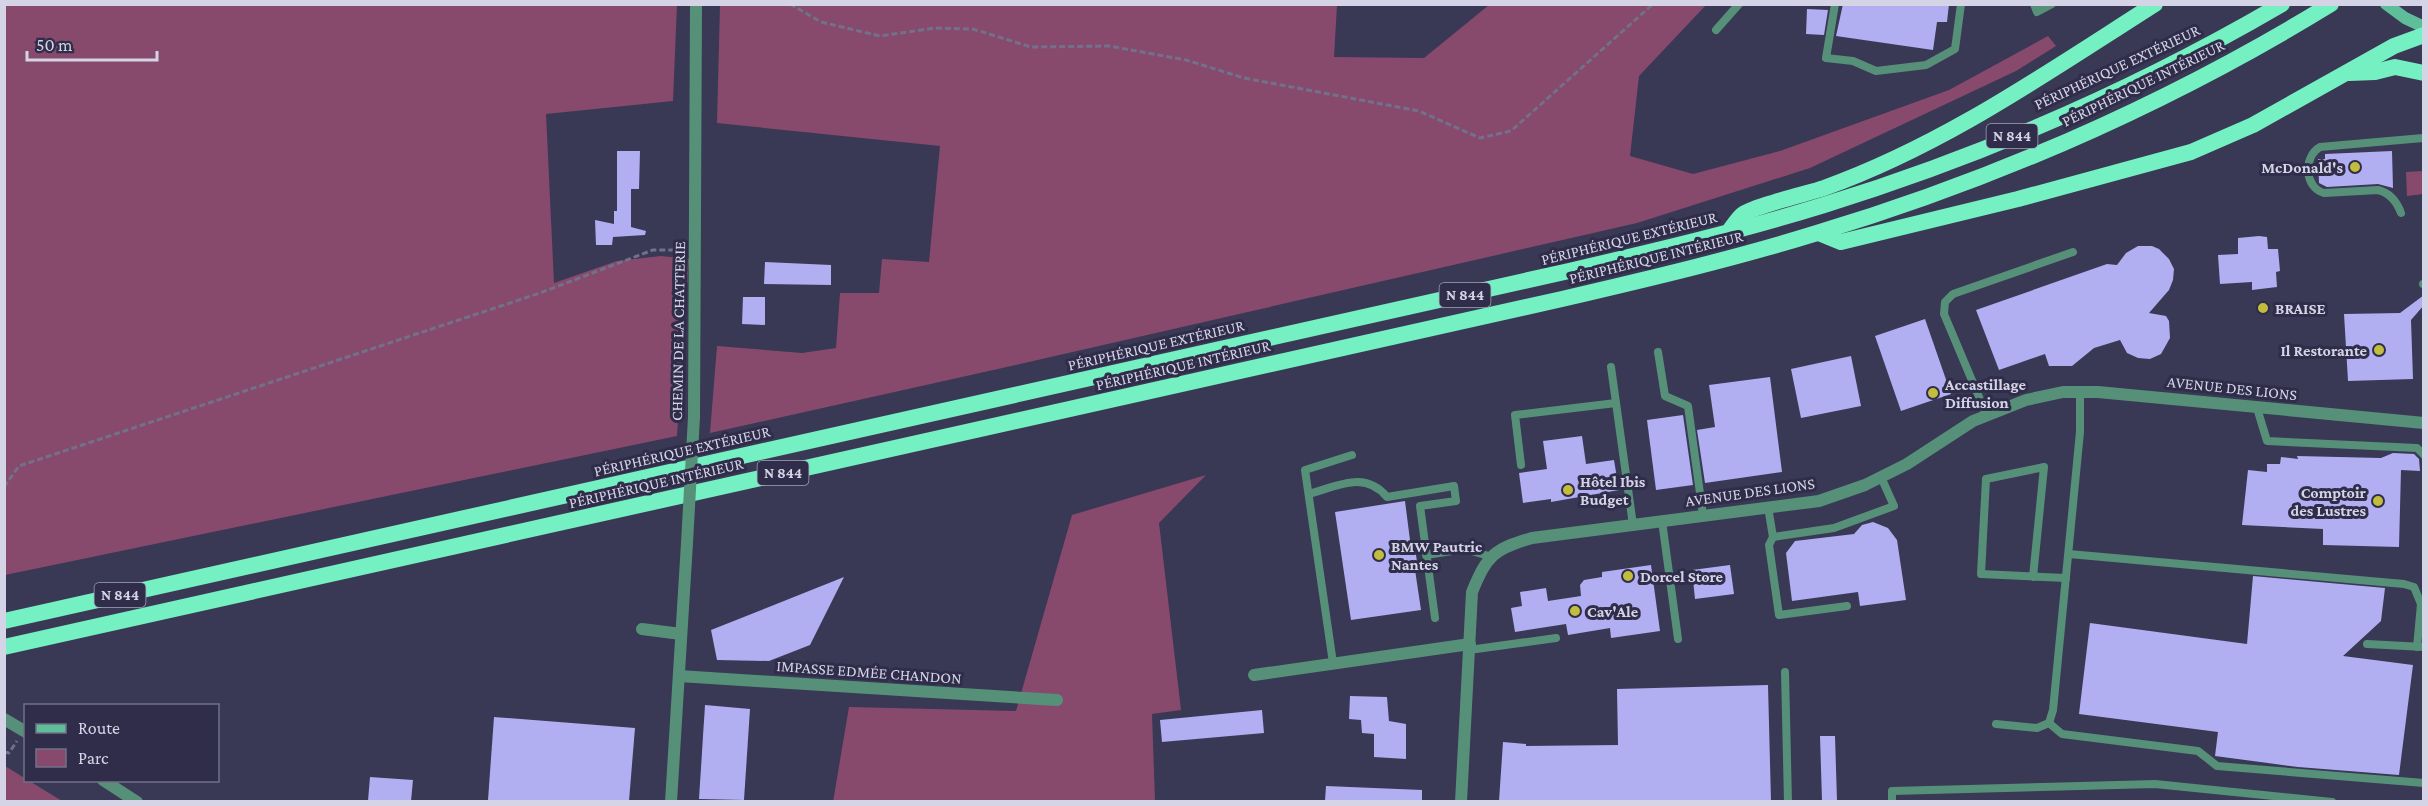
<svg xmlns="http://www.w3.org/2000/svg" width="2428" height="806" font-family="'Crimson Pro',serif">
	<rect width="100%" height="100%" fill="#393855"/>
	<g fill="#874a6d">
		<polygon points="4,5 677,5 673,101 546,114 554,283 617,261 661,256 689,259 677,436 5,575"/>
		<polygon points="720,5 1337,5 1334,57 1424,58 1489,5 1706,5 1639,76 1630,156 1693,174 1780,151 1949,90 2048,36 2056,46 2016,71 1810,168 1637,223 1020,364 710,433 717,346 802,353 836,348 840,293 879,293 882,259 929,262 940,146 717,123"/>
		<polygon points="2423,171 2423,194 2407,196 2406,172"/>
		<polygon points="1206,475 1159,523 1181,710 1152,714 1155,801 833,802 849,707 1016,711 1072,515"/>
		<polygon points="5,766 62,801 5,801"/>
	</g>
	<g fill="#b1aef2">
		<polygon points="1843,4 1949,4 1947,22 1937,22 1933,50 1836,36"/>
		<polygon points="1807,9 1828,10 1824,35 1806,34"/>
		<polygon points="617,151 640,151 639,189 631,189 631,227 646,231 645,235 613,237 612,245 596,245 595,220 614,224 614,211 617,211"/>
		<polygon points="2392,151 2393,188 2378,184 2327,187 2319,183 2318,159 2325,159 2325,154"/>
		<polygon points="2259,236 2267,237 2268,249 2278,249 2280,271 2276,272 2277,287 2252,290 2252,282 2220,284 2218,255 2238,254 2238,238"/>
		<polygon points="2138,246 2152,246 2159,249 2169,259 2174,269 2173,280 2169,290 2149,313 2166,316 2169,321 2170,338 2161,354 2150,359 2138,358 2127,353 2120,340 2094,348 2072,366 2049,366 2045,354 1999,370 1976,310 2107,264 2117,265 2126,253"/>
		<polygon points="765,262 831,265 831,285 764,284"/>
		<polygon points="2424,295 2424,305 2411,320 2413,379 2348,381 2344,314 2400,313"/>
		<polygon points="743,297 765,297 765,325 742,324"/>
		<polygon points="1925,319 1951,394 1901,411 1875,336"/>
		<polygon points="1851,356 1861,406 1801,418 1791,369"/>
		<polygon points="1770,377 1782,472 1705,483 1697,430 1715,427 1709,385"/>
		<polygon points="1683,415 1693,485 1656,490 1647,420"/>
		<polygon points="1582,436 1586,464 1614,460 1619,490 1551,502 1551,499 1523,503 1519,473 1547,469 1543,441"/>
		<polygon points="2393,453 2414,454 2419,459 2420,471 2401,470 2399,547 2323,545 2323,529 2242,525 2248,470 2267,472 2267,464 2280,464 2281,457 2298,459 2297,456 2381,458"/>
		<polygon points="1405,501 1411,548 1415,548 1417,562 1414,563 1421,610 1351,620 1335,512"/>
		<polygon points="1873,522 1888,528 1897,540 1906,600 1860,606 1858,592 1792,601 1786,553 1795,541 1854,534 1862,525"/>
		<polygon points="1651,565 1660,631 1611,638 1610,628 1568,635 1566,624 1515,632 1511,608 1522,606 1520,592 1546,588 1548,601 1581,596 1580,585 1584,580 1602,577 1602,572"/>
		<polygon points="1730,565 1734,594 1695,599 1692,570"/>
		<polygon points="2253,576 2385,588 2381,621 2343,656 2413,665 2399,775 2298,767 2215,756 2218,732 2079,714 2090,623 2247,644"/>
		<polygon points="844,577 810,645 769,661 717,660 711,630"/>
		<polygon points="1768,685 1771,801 1499,801 1503,742 1526,744 1526,746 1618,745 1617,689"/>
		<polygon points="1350,696 1387,697 1389,721 1406,724 1406,759 1374,757 1374,734 1362,733 1361,720 1349,719"/>
		<polygon points="705,705 750,709 744,800 699,799"/>
		<polygon points="1262,710 1264,733 1162,742 1160,720"/>
		<polygon points="494,717 635,728 629,801 488,800"/>
		<polygon points="1820,736 1835,736 1837,801 1822,801"/>
		<polygon points="370,777 413,780 411,801 368,801"/>
		<polygon points="1326,786 1422,790 1422,801 1325,801"/>
	</g>
	<g fill="none" stroke-linecap="round" stroke-linejoin="round">
		<g stroke="#72718a" stroke-width="3" stroke-dasharray="6 3" stroke-linecap="butt">
			<polyline points="790,4 821,22 880,36 935,28 973,29 1031,47 1109,46 1186,60 1244,78 1419,111 1480,138 1511,131 1653,4"/>
			<polyline points="4,487 19,466 540,293 653,250 682,250"/>
			<polyline points="4,752 9,753 17,741"/>
		</g>
		<g stroke="#569078" stroke-width="8">
			<polyline points="1835,4 1826,58 1853,61 1876,71 1926,65 1955,49 1961,4"/>
			<polyline points="2034,4 2037,12 2052,4"/>
			<polyline points="1716,30 1739,4"/>
			<path d="M 2401,213 C 2397,202 2390,193 2378,190 L 2324,193 C 2304,187 2303,157 2320,147 L 2423,138"/>
			<polyline points="2423,284 2424,284"/>
			<polyline points="1658,352 1665,396 1688,406 1703,515"/>
			<polyline points="1611,367 1633,525"/>
			<polyline points="2257,408 2267,441 2417,448 2424,455"/>
			<polyline points="1987,416 1944,314 1945,302 1953,294 2073,252"/>
			<polyline points="1521,465 1515,415 1616,403"/>
			<path d="M 1309,494 C 1338,486 1365,470 1387,497 L 1454,486 L 1456,501 L 1420,506 L 1435,618"/>
			<polyline points="1768,507 1773,537 1769,545 1779,615 1847,606"/>
			<polyline points="1662,521 1678,639"/>
			<polyline points="1773,537 1834,528 1894,506 1881,477"/>
			<polyline points="2069,554 2404,584 2414,587 2421,604 2417,647"/>
			<polyline points="1426,555 1465,549 1492,557"/>
			<polyline points="2033,577 2044,467 1986,479 1981,574 2066,578"/>
			<polyline points="2367,644 2424,647"/>
			<polyline points="1469,650 1556,638"/>
			<polyline points="1333,663 1305,470 1352,455"/>
			<polyline points="1785,672 1788,802"/>
			<polyline points="2049,723 2062,734 2198,751 2217,766 2424,783"/>
			<polyline points="1996,724 2037,728 2049,723 2053,710 2080,432 2080,392"/>
			<polyline points="1892,802 1892,791 2155,784 2332,802"/>
		</g>
		<g stroke="#569078" stroke-width="12">
			<polyline points="694,417 696,4"/>
			<polyline points="642,629 681,634"/>
			<polyline points="1254,675 1470,644"/>
			<polyline points="679,676 1057,700"/>
			<polyline points="671,802 687,543"/>
			<path d="M 1461,802 L 1472,592 C 1487,556 1493,549 1532,538 L 1819,501 L 1865,485 L 1907,464 L 1973,421 L 2026,400 L 2063,392 L 2098,392 L 2424,423"/>
		</g>
		<g stroke="#569078" stroke-width="12">
			<polyline points="4,719 26,732"/>
			<polyline points="103,780 137,802"/>
		</g>
		<polyline stroke="#5fbe9a" stroke-width="12" points="2386,4 2405,18 2424,27"/>
		<g stroke="#75f0c2" stroke-width="16">
			<polyline points="2349,73 2375,72 2395,67 2424,73"/>
			<path d="M 1728,233 C 1732,227 1737,220 1742,215 C 1751,207 1809,193 1824,188 C 1944,145 2048,72 2155,4"/>
			<polyline points="1819,233 1841,242 2018,199 2191,152 2253,125 2394,46 2424,35"/>
			<path d="M 4,621 L 1569,271 C 1655,251 1740,231 1824,205 C 1983,156 2138,88 2282,4"/>
			<path d="M 4,647 L 1562,299 C 1648,279 1733,259 1817,233 C 1996,179 2171,102 2331,4"/>
		</g>
		<polyline stroke="#569078" stroke-width="12" points="687,543 694,417"/>
	</g>
	<g fill="#c3bd3e" stroke="#2f2d4a" stroke-width="2">
		<circle cx="2355" cy="167" r="6"/>
		<circle cx="2263" cy="308" r="6"/>
		<circle cx="2379" cy="350" r="6"/>
		<circle cx="1933" cy="393" r="6"/>
		<circle cx="1568" cy="490" r="6"/>
		<circle cx="2378" cy="501" r="6"/>
		<circle cx="1379" cy="555" r="6"/>
		<circle cx="1628" cy="576" r="6"/>
		<circle cx="1575" cy="611" r="6"/>
	</g>
	<g text-anchor="middle" dominant-baseline="central" stroke-width="6" stroke-linejoin="round" paint-order="stroke">
		<g fill="#2f2d4a" stroke="#a2a2b7" stroke-width="1.5">
			<rect x="1986.5" y="124" width="51" height="24" rx="4.5"/>
			<rect x="1439.5" y="283" width="51" height="24" rx="4.5"/>
			<rect x="757.5" y="461" width="51" height="24" rx="4.5"/>
			<rect x="94.5" y="583" width="51" height="24" rx="4.5"/>
		</g>
		<g font-size="15" font-weight="bold" fill="#d4d4e6">
			<text x="2012" y="136">N 844</text>
			<text x="1465" y="295">N 844</text>
			<text x="783" y="473">N 844</text>
			<text x="120" y="595">N 844</text>
		</g>
		<g font-size="16" fill="#d4d4e6" stroke="#2f2d4a">
			<text transform="translate(2117 67) rotate(-25)">PÉRIPHÉRIQUE EXTÉRIEUR</text>
			<text transform="translate(2143 83) rotate(-26)">PÉRIPHÉRIQUE INTÉRIEUR</text>
			<text transform="translate(1629 238) rotate(-14)">PÉRIPHÉRIQUE EXTÉRIEUR</text>
			<text transform="translate(1656 257) rotate(-14)">PÉRIPHÉRIQUE INTÉRIEUR</text>
			<text transform="translate(678 331) rotate(-89)">CHEMIN DE LA CHATTERIE</text>
			<text transform="translate(1156 345) rotate(-13)">PÉRIPHÉRIQUE EXTÉRIEUR</text>
			<text transform="translate(1183 365) rotate(-13)">PÉRIPHÉRIQUE INTÉRIEUR</text>
			<text transform="translate(2232 388) rotate(6)">AVENUE DES LIONS</text>
			<text transform="translate(682 451) rotate(-13)">PÉRIPHÉRIQUE EXTÉRIEUR</text>
			<text transform="translate(656 483) rotate(-13)">PÉRIPHÉRIQUE INTÉRIEUR</text>
			<text transform="translate(1750 492) rotate(-8)">AVENUE DES LIONS</text>
			<text transform="translate(869 672) rotate(4)">IMPASSE EDMÉE CHANDON</text>
		</g>
		<g font-size="16" font-weight="bold" fill="#d4d4e6" stroke="#2f2d4a" text-anchor="start">
			<text x="2343" y="167" text-anchor="end">McDonald's</text>
			<text x="2275" y="308">BRAISE</text>
			<text x="2367" y="350" text-anchor="end">Il Restorante</text>
			<text x="1945" y="384">Accastillage<tspan x="1945" dy="18">Diffusion</tspan></text>
			<text x="1580" y="481">Hôtel Ibis<tspan x="1580" dy="18">Budget</tspan></text>
			<text x="2366" y="492" text-anchor="end">Comptoir<tspan x="2366" dy="18">des Lustres</tspan></text>
			<text x="1391" y="546">BMW Pautric<tspan x="1391" dy="18">Nantes</tspan></text>
			<text x="1640" y="576">Dorcel Store</text>
			<text x="1587" y="611">Cav'Ale</text>
		</g>
	</g>
	<rect width="2428" height="806" fill="none" stroke="#d4d4e6" stroke-width="12"/>
	<rect x="24" y="704" width="195" height="78" fill="#2f2d4a" stroke="#717088" stroke-width="1.5"/>
	<rect x="36" y="724" width="30" height="9" fill="#5fbe9a" stroke="#717088" stroke-width="1.5"/>
	<text x="78" y="734" font-size="18" fill="#d4d4e6">Route</text>
	<rect x="36" y="749" width="30" height="18" fill="#874a6d" stroke="#717088" stroke-width="1.5"/>
	<text x="78" y="764" font-size="18" fill="#d4d4e6">Parc</text>
	<path d="M27 51v9h130v-9" fill="none" stroke="#d4d4e6" stroke-width="3"/>
	<text x="36" y="51" font-size="18" fill="#d4d4e6" stroke="#2f2d4a" stroke-width="4.5" paint-order="stroke">50 m</text>
</svg>
